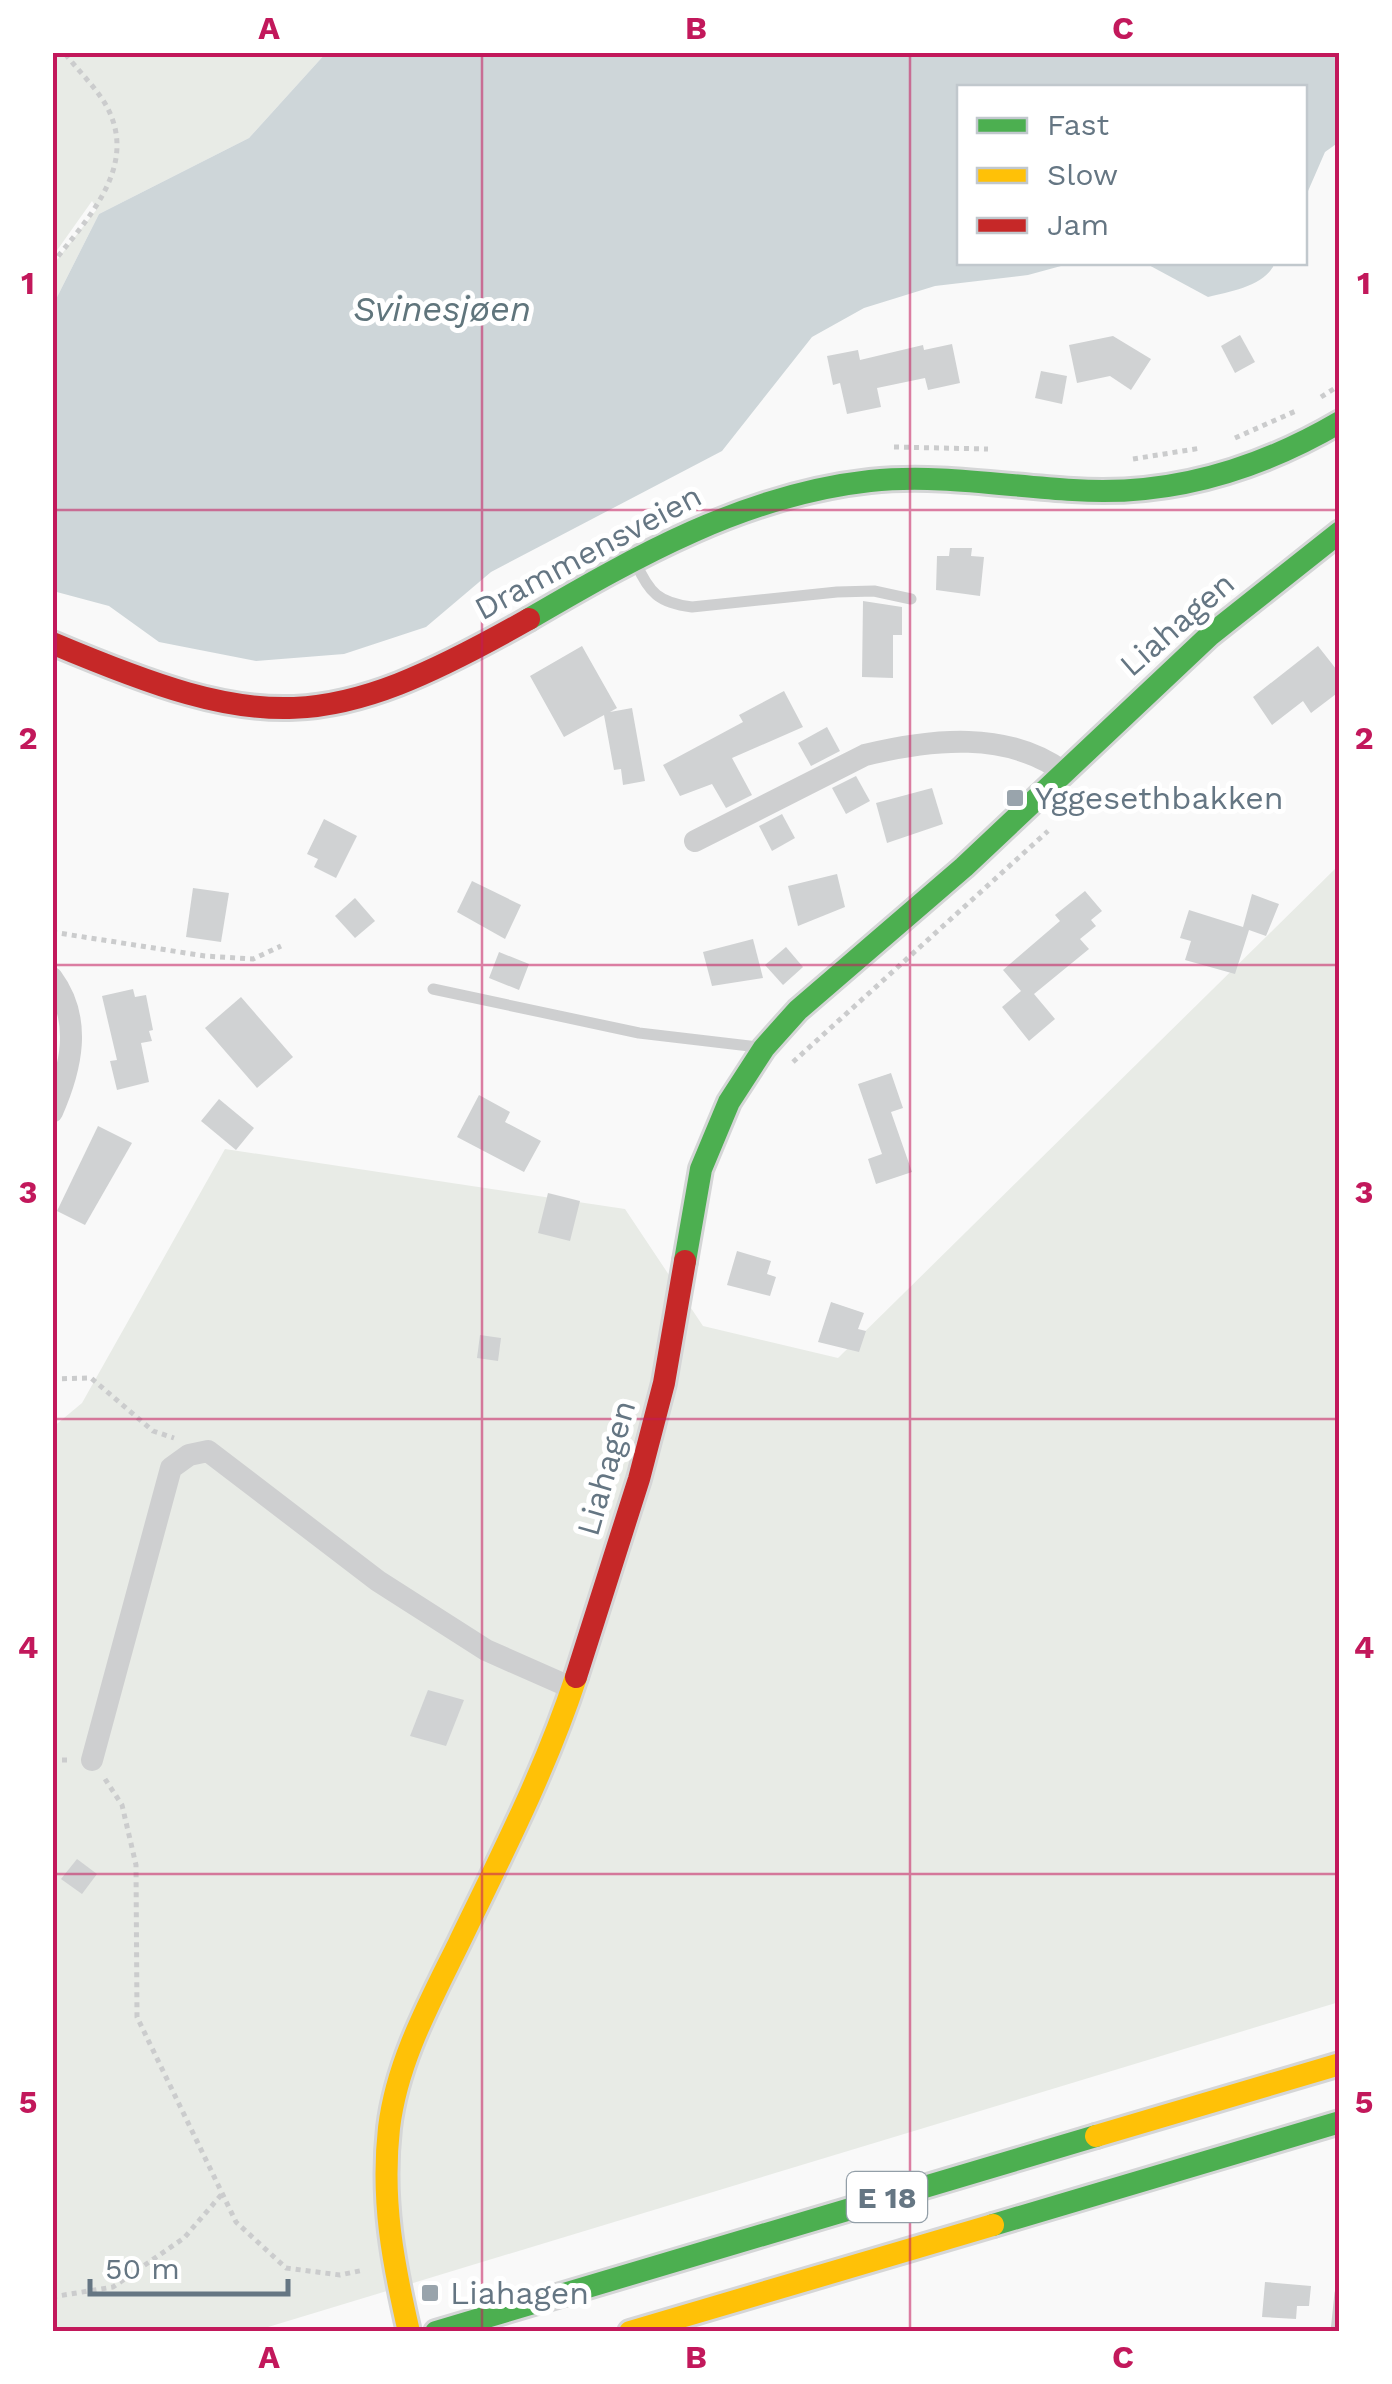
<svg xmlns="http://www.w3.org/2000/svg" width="1392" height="2384" font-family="'Work Sans',sans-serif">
	<rect width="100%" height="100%" fill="#f9f9f9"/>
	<g fill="#e8ebe6">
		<polygon points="53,53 326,53 249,138 99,214 53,305 53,265 97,209 92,201 53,256"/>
		<polygon points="1339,865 1339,2002 255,2331 53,2331 52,1428 82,1403 225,1149 625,1209 703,1326 838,1358"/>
	</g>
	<g fill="#ced6d9">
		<polygon points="326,53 1339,53 1339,142 1325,152 1305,198 1304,88 959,88 959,262 1072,263 1028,275 935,286 864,308 812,337 722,451 491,572 426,627 344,654 256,661 159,642 109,606 53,591 53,305 99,214 249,138"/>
		<path d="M 1145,263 L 1275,262 L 1275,263 C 1265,286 1231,291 1208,297 Z"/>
	</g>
	<g fill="#d0d2d3">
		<polygon points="1240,335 1255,362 1235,373 1221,346"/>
		<polygon points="1113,336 1151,359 1131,390 1110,376 1077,383 1069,345"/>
		<polygon points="952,344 960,383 928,390 925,378 877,388 881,407 847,414 840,383 833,385 827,356 858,350 860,360 923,345 924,350"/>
		<polygon points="1041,371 1067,376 1062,404 1035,398"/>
		<polygon points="950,548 972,548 971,556 984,557 980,596 936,590 937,556 949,556"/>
		<polygon points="863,601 902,607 902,635 893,635 893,678 862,677"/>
		<polygon points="582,646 617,708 610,712 632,708 645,781 623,785 621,769 614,770 604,715 564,737 530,676"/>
		<polygon points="1318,646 1340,674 1340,691 1311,713 1303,701 1272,725 1253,697"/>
		<polygon points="784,691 803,727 732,758 752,795 726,808 712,784 680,796 663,765 743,722 739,715"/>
		<polygon points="827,727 840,751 811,766 798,743"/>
		<polygon points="856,776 870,801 846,814 832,788"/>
		<polygon points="932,788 943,824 887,843 876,803"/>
		<polygon points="782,814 795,838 772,851 759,826"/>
		<polygon points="324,819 357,836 336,878 314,867 318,859 307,854"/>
		<polygon points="837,874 845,907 798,926 788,886"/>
		<polygon points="472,881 521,905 505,939 457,912"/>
		<polygon points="193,888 229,893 221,942 186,937"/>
		<polygon points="1085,891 1102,911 1091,920 1096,926 1080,939 1089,949 1034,994 1055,1019 1029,1041 1002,1007 1021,991 1003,970 1060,921 1055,915"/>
		<polygon points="1252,894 1279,904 1266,936 1249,930 1235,974 1185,960 1191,941 1180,938 1189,910 1243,927"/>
		<polygon points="355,898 375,921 355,938 335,916"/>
		<polygon points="753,939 763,978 712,986 703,952"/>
		<polygon points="786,947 803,967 783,985 765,965"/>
		<polygon points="499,952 529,964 519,990 489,978"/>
		<polygon points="133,989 135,997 146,995 153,1030 149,1031 152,1041 141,1043 149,1082 117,1090 110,1061 117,1060 102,996"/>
		<polygon points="241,997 293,1057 257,1088 205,1028"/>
		<polygon points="891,1073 903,1108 891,1112 912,1172 876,1184 868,1159 882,1154 858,1084"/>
		<polygon points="479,1095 510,1112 505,1122 541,1141 524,1172 457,1137"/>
		<polygon points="219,1099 254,1128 236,1150 201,1121"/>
		<polygon points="98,1126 132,1143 85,1225 57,1211"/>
		<polygon points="548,1193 580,1201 570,1241 538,1233"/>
		<polygon points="737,1251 771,1261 767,1274 776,1277 770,1296 727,1285"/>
		<polygon points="831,1302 864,1313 858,1329 866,1331 859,1352 818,1342"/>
		<polygon points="480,1335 501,1338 498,1361 477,1358"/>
		<polygon points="428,1690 464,1700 446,1746 410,1736"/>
		<polygon points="77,1859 97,1874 82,1894 61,1879"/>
		<polygon points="1265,2282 1311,2286 1309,2306 1297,2306 1296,2319 1262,2317"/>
	</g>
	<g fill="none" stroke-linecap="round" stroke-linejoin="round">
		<g stroke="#d5d6d7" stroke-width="28">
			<g id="fast">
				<path d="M 529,619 C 637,556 744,495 870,481 C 939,474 1004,486 1073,490 C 1169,497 1258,470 1340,422"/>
				<polyline points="685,1261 701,1169 729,1102 764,1048 798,1010 964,867 1209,636 1340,532"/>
				<polyline points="993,2225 1340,2122"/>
				<polyline points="436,2332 1096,2136"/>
			</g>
		</g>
		<g stroke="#d5d6d7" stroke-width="28">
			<g id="slow">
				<polyline points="1096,2136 1340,2064"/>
				<path d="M 409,2332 C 393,2263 381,2200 389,2128 C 397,2061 430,2002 459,1943 C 501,1856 546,1769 576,1677"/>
				<polyline points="630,2332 993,2225"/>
			</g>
		</g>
		<g stroke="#d5d6d7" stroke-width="28">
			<g id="jam">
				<path d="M 52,643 C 265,733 326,734 529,619"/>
				<polyline points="576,1677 639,1479 664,1383 685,1261"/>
			</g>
		</g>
		<g stroke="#cbcccd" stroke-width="5" stroke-dasharray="5 5" stroke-linecap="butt">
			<path d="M 52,264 C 87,219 139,167 107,107 C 97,88 77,70 64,52"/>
			<polyline points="1321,397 1340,385"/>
			<polyline points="1235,438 1298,410"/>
			<polyline points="894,447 988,449"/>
			<polyline points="1133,459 1201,448"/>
			<polyline points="52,932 205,956 253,959 281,946"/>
			<polyline points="793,1062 1048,831"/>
			<polyline points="52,1379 91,1378 153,1431 174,1438"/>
			<polyline points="52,1760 69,1760"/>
			<polyline points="105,1779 122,1805 136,1865 137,2017 236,2222 286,2268 340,2275 364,2270"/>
			<polyline points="52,2297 113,2287 184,2238 222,2194"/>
		</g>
		<g stroke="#cecfd0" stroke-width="11">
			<path d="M 636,563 C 649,593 659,603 692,607 L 837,592 L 874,591 L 911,599"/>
			<polyline points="433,989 639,1033 758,1047"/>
			<polyline points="1336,2332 1340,2293"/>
		</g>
		<g stroke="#cecfd0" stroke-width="22">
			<path d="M 695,841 L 865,755 C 931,739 1008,730 1065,773"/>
			<path d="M 52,978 C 83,1020 71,1069 52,1112"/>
			<polyline points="92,1760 171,1468 189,1455 208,1451 378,1581 486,1650 572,1688"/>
		</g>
		<use href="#fast" stroke="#4caf50" stroke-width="22"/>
		<use href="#slow" stroke="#ffc107" stroke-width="22"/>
		<use href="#jam" stroke="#c62828" stroke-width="22"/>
	</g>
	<path fill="none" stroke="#c2185b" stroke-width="2.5" stroke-opacity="0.55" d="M 482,52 L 482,2332M 910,52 L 910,2332M 52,510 L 1340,510M 52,965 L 1340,965M 52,1419 L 1340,1419M 52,1874 L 1340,1874"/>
	<g fill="#99a4ac" stroke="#fff" stroke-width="4">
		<rect x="1005" y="788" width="20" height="20" rx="5"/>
		<rect x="420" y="2283" width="20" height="20" rx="5"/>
	</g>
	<g text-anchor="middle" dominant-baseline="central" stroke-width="10" stroke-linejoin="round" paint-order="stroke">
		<rect fill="#fff" stroke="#939fa8" stroke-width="2.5" x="847" y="2172" width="80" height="50" rx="8"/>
		<g font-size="30" font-weight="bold" fill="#657683">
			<text x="887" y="2197">E 18</text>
		</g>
		<g font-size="32" fill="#657683" stroke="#fff">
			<text transform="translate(588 552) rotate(-28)">Drammensveien</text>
			<text transform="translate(1177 624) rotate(-41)">Liahagen</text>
			<text transform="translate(606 1468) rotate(-74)">Liahagen</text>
		</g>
		<g font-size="32" fill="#657683" stroke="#fff" text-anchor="start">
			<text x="1035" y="798">Yggesethbakken</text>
			<text x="450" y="2293">Liahagen</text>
		</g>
		<g font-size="35" font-style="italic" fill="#60757c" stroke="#fff">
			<text x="442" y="309">Svinesjøen</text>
		</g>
	</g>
	<rect width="1392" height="2384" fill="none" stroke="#ffffff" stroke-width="110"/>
	<rect x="957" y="85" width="350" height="180" fill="#ffffff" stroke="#c1c8cd" stroke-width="2.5"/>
	<rect x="977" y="118" width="50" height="15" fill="#4caf50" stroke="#c1c8cd" stroke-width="2.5"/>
	<text x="1047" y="135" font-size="30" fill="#657683">Fast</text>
	<rect x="977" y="168" width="50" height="15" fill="#ffc107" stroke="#c1c8cd" stroke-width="2.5"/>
	<text x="1047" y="185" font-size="30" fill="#657683">Slow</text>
	<rect x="977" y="218" width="50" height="15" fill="#c62828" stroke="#c1c8cd" stroke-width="2.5"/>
	<text x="1047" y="235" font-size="30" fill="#657683">Jam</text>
	<path d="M90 2279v15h198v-15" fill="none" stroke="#657683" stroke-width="5"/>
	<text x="105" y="2279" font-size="30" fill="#657683" stroke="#ffffff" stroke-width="8" paint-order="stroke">50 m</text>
	<rect x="55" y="55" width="1282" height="2274" fill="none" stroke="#c2185b" stroke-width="4"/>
	<g font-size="32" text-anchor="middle" font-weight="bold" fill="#c2185b">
		<text x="269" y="39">A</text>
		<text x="696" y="39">B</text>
		<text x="1123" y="39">C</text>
		<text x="28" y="294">1</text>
		<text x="1364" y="294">1</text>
		<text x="28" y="749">2</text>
		<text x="1364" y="749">2</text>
		<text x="28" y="1203">3</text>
		<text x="1364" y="1203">3</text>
		<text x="28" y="1658">4</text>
		<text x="1364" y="1658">4</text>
		<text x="28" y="2113">5</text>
		<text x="1364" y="2113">5</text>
		<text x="269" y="2368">A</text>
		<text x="696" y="2368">B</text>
		<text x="1123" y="2368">C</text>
	</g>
</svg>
